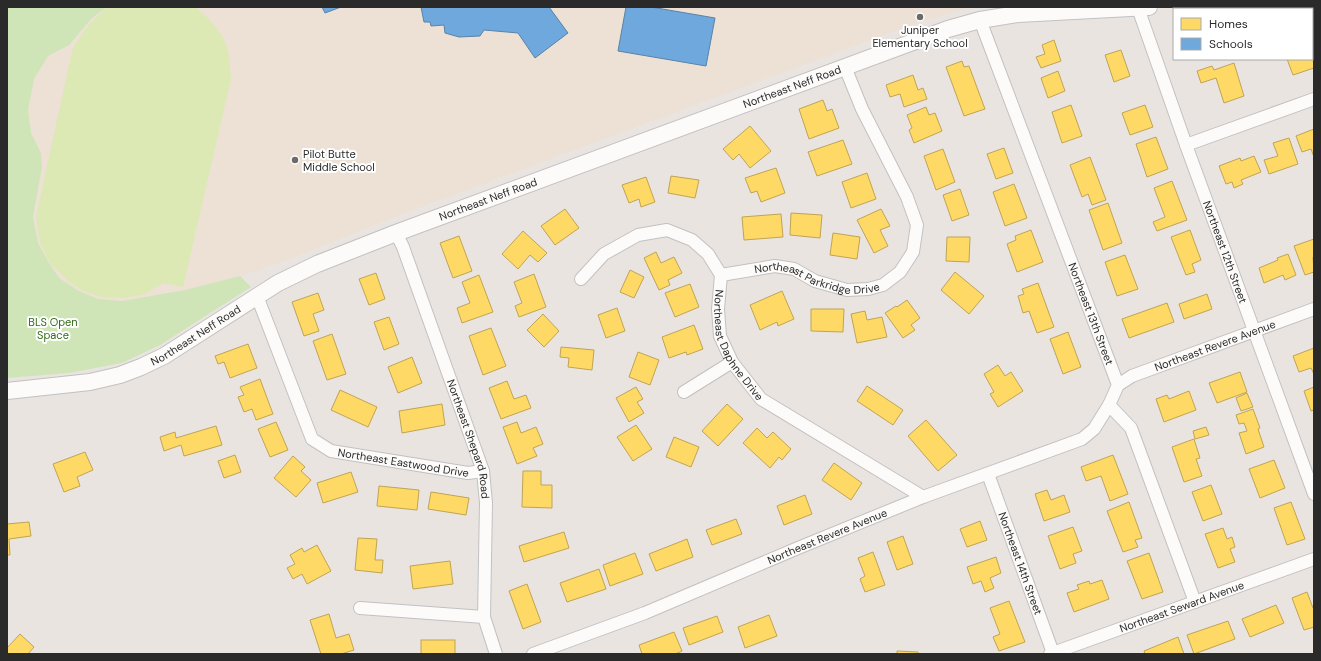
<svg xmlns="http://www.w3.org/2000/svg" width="1321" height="661" font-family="'DM Sans',sans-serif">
	<rect width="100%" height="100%" fill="#e9e4e0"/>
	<polygon fill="#ece1d4" points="107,7 970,7 905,27 404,213 279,263 240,276 185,290 122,301 98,299 79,291 59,278 49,263 38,243 33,217 42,167 41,153 31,133 28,110 34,79 48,56 69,45 92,18"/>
	<polygon fill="#d0e5b7" points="7,7 107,7 92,18 69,45 48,56 34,79 28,110 31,133 41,153 42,167 33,217 38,243 49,263 59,278 79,291 98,299 122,301 185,290 240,276 251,287 160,345 122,363 69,373 7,378"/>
	<path fill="#dce9b5" d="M 109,7 L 195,7 C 209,18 222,31 227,48 C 230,57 230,69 231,79 L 183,287 L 163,283 L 145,294 L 124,298 L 101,297 L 81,290 L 67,280 L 50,263 L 40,243 L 36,217 L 72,51 C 83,30 90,21 109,7 Z"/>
	<g fill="#ffd966" stroke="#bfa454">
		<polygon points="1054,40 1061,61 1041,68 1036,57 1045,54 1042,45"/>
		<polygon points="1314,47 1314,68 1293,75 1287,59 1312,59 1312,48"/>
		<polygon points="1121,50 1130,76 1114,82 1105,55"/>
		<polygon points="962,61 964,67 969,66 985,109 964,116 946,67"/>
		<polygon points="1234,63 1244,96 1224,103 1216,78 1201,83 1197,71 1212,66 1214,70"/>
		<polygon points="1058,71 1065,91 1048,98 1041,78"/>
		<polygon points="913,75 918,90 923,88 927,99 904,107 900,94 890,97 886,85"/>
		<polygon points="823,100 827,111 832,109 839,128 809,139 799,109"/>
		<polygon points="1071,105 1082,136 1062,143 1052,112"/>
		<polygon points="1145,105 1153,127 1130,135 1122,113"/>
		<polygon points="926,107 929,115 935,113 942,131 914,143 909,130 912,128 907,115"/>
		<polygon points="750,126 771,151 750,168 739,154 733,160 723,149"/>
		<polygon points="1314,129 1314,157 1311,149 1302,152 1296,136"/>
		<polygon points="1156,137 1168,169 1147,177 1136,144"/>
		<polygon points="1289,138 1298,164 1269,174 1264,160 1278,156 1273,143"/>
		<polygon points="843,140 852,164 817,176 808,152"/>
		<polygon points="1004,148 1013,173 996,179 987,154"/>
		<polygon points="943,149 955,182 936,190 924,156"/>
		<polygon points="1254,156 1261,172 1241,180 1243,184 1234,188 1232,182 1226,184 1219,166 1240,158 1241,161"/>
		<polygon points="1090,157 1106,200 1092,205 1088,194 1082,197 1070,165"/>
		<polygon points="776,168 785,193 761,202 757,191 751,193 745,178"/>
		<polygon points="867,173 876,199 851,208 842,182"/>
		<polygon points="671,176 699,180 695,198 668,193"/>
		<polygon points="646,177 655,202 641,207 639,199 629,203 622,185"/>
		<polygon points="1172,181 1187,220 1157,231 1153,222 1165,217 1154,188"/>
		<polygon points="1014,184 1027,218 1005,226 993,192"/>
		<polygon points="960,189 969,215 952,221 943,195"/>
		<polygon points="1108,203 1122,243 1103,250 1089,210"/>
		<polygon points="565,209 579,228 555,245 541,226"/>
		<polygon points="881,209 890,226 880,230 888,246 874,253 857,220"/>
		<polygon points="791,213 822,215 820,238 790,235"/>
		<polygon points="781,214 783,237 744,240 742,217"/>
		<polygon points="1031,230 1043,262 1017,272 1007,244 1016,240 1015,236"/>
		<polygon points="1190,230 1201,260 1192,264 1195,272 1186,275 1171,237"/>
		<polygon points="523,231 547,253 538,262 530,255 518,269 502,254"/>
		<polygon points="833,233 860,237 857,259 830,255"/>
		<polygon points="459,236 472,271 453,278 440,243"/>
		<polygon points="947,237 970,237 969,262 946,261"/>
		<polygon points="1314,239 1314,256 1313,257 1314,272 1305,275 1294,246"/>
		<polygon points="656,252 661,263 674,257 682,273 668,280 670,285 659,290 644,258"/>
		<polygon points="1288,254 1296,275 1285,280 1283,275 1264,283 1259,268 1278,260 1277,258"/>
		<polygon points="1125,255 1138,289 1117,296 1105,262"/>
		<polygon points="630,270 644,277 634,298 620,292"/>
		<polygon points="955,272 984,296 969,314 941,290"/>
		<polygon points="376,273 385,299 369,305 359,279"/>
		<polygon points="534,274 546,307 519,317 515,306 522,303 514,282"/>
		<polygon points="479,275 493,312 462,323 457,308 470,303 462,282"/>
		<polygon points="1038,283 1054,327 1037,333 1029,311 1023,313 1018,296 1024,294 1022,289"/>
		<polygon points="690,284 699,307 675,317 665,293"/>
		<polygon points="782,291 794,319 778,326 777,322 760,330 750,305"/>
		<polygon points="318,293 324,310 313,314 319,331 304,336 292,302"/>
		<polygon points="1207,294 1212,309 1184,319 1179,304"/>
		<polygon points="907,300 920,318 911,325 915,330 903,338 885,313 896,306 897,307"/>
		<polygon points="1167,303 1174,322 1129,338 1122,319"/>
		<polygon points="617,308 625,331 606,338 598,315"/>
		<polygon points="811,309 844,309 843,332 811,331"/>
		<polygon points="865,311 867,320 882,317 887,337 857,343 851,314"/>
		<polygon points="543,314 559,331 544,347 527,330"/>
		<polygon points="389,317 399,344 384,350 374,322"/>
		<polygon points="694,325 703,349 687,355 686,352 669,358 662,337"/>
		<polygon points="491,328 506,366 483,375 469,336"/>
		<polygon points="1068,332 1081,367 1063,374 1050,339"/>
		<polygon points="332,334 346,374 327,380 313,341"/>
		<polygon points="248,344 257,368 230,378 224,362 218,364 215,356"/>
		<polygon points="561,347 594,350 592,370 568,367 569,358 560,357"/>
		<polygon points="1314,348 1314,374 1311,368 1299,372 1293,356"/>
		<polygon points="638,352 659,360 650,385 629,377"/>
		<polygon points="412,357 422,383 398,393 388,367"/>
		<polygon points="998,365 1005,376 1011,372 1023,391 998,407 990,394 994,392 984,374"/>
		<polygon points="1240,372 1247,392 1217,403 1209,383"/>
		<polygon points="260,379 273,414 256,420 252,409 244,412 238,397 244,395 240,387"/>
		<polygon points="507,381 514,399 526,395 531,408 501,419 489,388"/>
		<polygon points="867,386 903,410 893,425 857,401"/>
		<polygon points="636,387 643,399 637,402 644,413 629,422 616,398"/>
		<polygon points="1314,387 1314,410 1311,411 1304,391"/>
		<polygon points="340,390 377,407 368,427 331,410"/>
		<polygon points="1189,391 1196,410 1164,422 1156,399 1167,395 1169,399"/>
		<polygon points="1247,393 1253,407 1241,411 1236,398"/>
		<polygon points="442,404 445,425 402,433 399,411"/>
		<polygon points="727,404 743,419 718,446 702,431"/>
		<polygon points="1253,409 1260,428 1258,429 1264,447 1246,454 1239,433 1247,431 1244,423 1239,424 1236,415"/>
		<polygon points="926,420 957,455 938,471 908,436"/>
		<polygon points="276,422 288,450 270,457 258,429"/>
		<polygon points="517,422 521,433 536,427 543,444 533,448 537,456 517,464 503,427"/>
		<polygon points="636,425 652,449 633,461 617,437"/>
		<polygon points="216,426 222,445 184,456 181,445 164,451 160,437 175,432 176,438"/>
		<polygon points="1206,427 1209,435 1195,439 1193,431"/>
		<polygon points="757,428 767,438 773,432 791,449 782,460 779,457 770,468 743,443"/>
		<polygon points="674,437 699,447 691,467 666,457"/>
		<polygon points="1194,439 1200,458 1196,459 1202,476 1184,482 1172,447"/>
		<polygon points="85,452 93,470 77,477 80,486 64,492 53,464"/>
		<polygon points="235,455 241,472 224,478 218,461"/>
		<polygon points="1113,455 1128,494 1110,501 1101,476 1086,481 1081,467"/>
		<polygon points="293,456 305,467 301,471 311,480 296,497 274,478"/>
		<polygon points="1274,460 1285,488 1260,498 1249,469"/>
		<polygon points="834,463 862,483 851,500 822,480"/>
		<polygon points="523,471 541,471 541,485 552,485 552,508 522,507"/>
		<polygon points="351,472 358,492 323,503 317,483"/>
		<polygon points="1211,485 1222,514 1203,521 1192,492"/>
		<polygon points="379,486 419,490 417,510 377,506"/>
		<polygon points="1047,490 1051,500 1064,495 1070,512 1044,521 1035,494"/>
		<polygon points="431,492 469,498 466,515 428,509"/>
		<polygon points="805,495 812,514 784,525 777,506"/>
		<polygon points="1129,502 1142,538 1135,540 1138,547 1123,552 1107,511"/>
		<polygon points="1291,502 1305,539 1287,545 1274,508"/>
		<polygon points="736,519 742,534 712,545 706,530"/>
		<polygon points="980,521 987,540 967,547 960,529"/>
		<polygon points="29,522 31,536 9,539 10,555 7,555 7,524"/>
		<polygon points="1073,527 1082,551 1073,554 1076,563 1060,569 1048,536"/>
		<polygon points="1223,528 1227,539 1232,537 1235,547 1230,549 1235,562 1218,568 1205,534"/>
		<polygon points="564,532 569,548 524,562 519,546"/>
		<polygon points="903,536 913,564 897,570 887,542"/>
		<polygon points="358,538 377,539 375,560 383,560 382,573 355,570"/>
		<polygon points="687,539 693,557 656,571 649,554"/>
		<polygon points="317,545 331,571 307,584 302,574 293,579 287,568 295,564 290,555 302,548 304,552"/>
		<polygon points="873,552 885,585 865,592 860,579 865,576 858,558"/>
		<polygon points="635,553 643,574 610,586 603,565"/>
		<polygon points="1149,553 1163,592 1142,599 1127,561"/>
		<polygon points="996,557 1001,573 990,578 994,588 985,592 981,581 973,584 967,567"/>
		<polygon points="450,561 453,584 413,589 410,566"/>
		<polygon points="599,569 606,589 567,602 560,583"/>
		<polygon points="1102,580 1109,599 1074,612 1067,593 1079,589 1077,585 1089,581 1090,584"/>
		<polygon points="527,584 541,622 523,629 509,591"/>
		<polygon points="1307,592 1313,608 1314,607 1314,627 1304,630 1292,598"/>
		<polygon points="1009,601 1025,642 999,651 993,637 1000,634 990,608"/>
		<polygon points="1276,605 1284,623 1250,637 1242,619"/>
		<polygon points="329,614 336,638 349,634 354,650 341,654 321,654 310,620"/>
		<polygon points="769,615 777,636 745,648 738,627"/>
		<polygon points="717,616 723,632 689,645 683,628"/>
		<polygon points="1228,621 1235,639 1194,654 1187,635"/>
		<polygon points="674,632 682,651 675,654 642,654 639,645"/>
		<polygon points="20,634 34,647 28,654 7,654 7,648"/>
		<polygon points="1178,637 1184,654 1145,654 1144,651"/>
		<rect x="421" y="640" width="34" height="14"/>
		<polygon points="897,651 918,652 918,654 897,654"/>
	</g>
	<g fill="#6fa8dc" stroke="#5a82a7">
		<polygon points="322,7 341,7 325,13"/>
		<polygon points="421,7 549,7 568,33 535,58 518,33 484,30 480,36 459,37 445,33 444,25 431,26 430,22 424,22"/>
		<polygon points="626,7 651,7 715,18 706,66 618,51"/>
	</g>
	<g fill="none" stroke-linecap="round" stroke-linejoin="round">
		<g stroke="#c2c1c2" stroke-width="14">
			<g id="minor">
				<path id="s1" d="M 1138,8 L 1186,145 L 1314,494"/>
				<path id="s2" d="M 980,20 L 1118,385 L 1109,405 L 1131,428 L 1195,602"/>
				<polyline points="1186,145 1314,99"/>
				<path id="s3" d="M 396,233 L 403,247 L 483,471 L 486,503 L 484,617 L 496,654"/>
				<path id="s4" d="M 721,275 L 775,266 L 794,269 L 815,281 L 847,290 L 868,289 L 883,285 L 900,272 L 913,252 L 917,225 L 907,197 L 862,109 L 845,67"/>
				<path id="s5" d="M 581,279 L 604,254 L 638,235 L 667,230 L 692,240 L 708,254 L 721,275 L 718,309 L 720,336 L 732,362 L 761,399 L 923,497"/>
				<path id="s6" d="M 257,296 L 312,439 L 331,451 L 468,473 L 483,471"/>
				<path id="s7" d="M 1118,385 L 1132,376 L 1314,309"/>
				<polyline points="684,392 732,362"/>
				<path id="s8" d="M 988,474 L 1053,653"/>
				<polyline points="360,608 484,617"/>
				<path id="s9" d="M 533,654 L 645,613 L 798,548 L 923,497 L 1082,439 L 1094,429 L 1109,405"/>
				<path id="s10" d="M 1050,654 L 1314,559"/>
			</g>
		</g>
		<g stroke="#c2c1c2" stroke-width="18">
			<g id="secondary">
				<path id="s11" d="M 7,391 L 90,382 L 120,375 L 141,367 L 164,356 L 278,283 L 317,264 L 396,233 L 948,29 L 980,20 L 1018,14 L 1149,7"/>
			</g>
		</g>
		<use href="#minor" stroke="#fcfbfa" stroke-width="12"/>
		<use href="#secondary" stroke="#fcfbfa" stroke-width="16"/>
	</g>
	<g fill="#6d6b6a" stroke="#fff" stroke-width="1.5">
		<circle cx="920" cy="17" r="4"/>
		<circle cx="295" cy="160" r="4"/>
	</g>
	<g text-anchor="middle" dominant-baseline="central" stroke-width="4" stroke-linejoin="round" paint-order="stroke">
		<g font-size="11" fill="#2a2a2a" stroke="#fff">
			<text x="920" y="30">Juniper<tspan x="920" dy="13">Elementary School</tspan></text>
			<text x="303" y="154" text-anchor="start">Pilot Butte<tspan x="303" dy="13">Middle School</tspan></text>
		</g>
		<g font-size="11" fill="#2a2a2a" stroke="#fff">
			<text stroke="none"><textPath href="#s11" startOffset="848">Northeast Neff Road</textPath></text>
			<text stroke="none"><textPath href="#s11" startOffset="524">Northeast Neff Road</textPath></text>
			<text stroke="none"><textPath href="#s1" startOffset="259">Northeast 12th Street</textPath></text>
			<text stroke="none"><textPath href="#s4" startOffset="99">Northeast Parkridge Drive</textPath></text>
			<text stroke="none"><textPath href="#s2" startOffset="314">Northeast 13th Street</textPath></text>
			<text stroke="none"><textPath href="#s11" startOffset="200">Northeast Neff Road</textPath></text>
			<text stroke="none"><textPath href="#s5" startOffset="251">Northeast Daphne Drive</textPath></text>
			<text stroke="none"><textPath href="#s7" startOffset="105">Northeast Revere Avenue</textPath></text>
			<text stroke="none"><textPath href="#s3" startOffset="219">Northeast Shepard Road</textPath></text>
			<text stroke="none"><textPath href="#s6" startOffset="249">Northeast Eastwood Drive</textPath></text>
			<text stroke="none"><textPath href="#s9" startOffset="317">Northeast Revere Avenue</textPath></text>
			<text stroke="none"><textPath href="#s8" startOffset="95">Northeast 14th Street</textPath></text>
			<text stroke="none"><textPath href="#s10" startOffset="140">Northeast Seward Avenue</textPath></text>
		</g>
		<g font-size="11" fill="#336a18" stroke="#fff">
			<text x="53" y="322">BLS Open<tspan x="53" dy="13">Space</tspan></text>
		</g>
	</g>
	<rect width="1321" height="661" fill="none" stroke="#2a2a2a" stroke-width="16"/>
	<rect x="1173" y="8" width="140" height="52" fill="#ffffff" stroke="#aaaaaa"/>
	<rect x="1181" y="18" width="20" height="12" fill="#ffd966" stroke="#aaaaaa"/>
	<text x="1209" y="28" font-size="12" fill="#2a2a2a">Homes</text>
	<rect x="1181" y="38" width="20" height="12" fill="#6fa8dc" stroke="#aaaaaa"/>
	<text x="1209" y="48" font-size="12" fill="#2a2a2a">Schools</text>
</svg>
